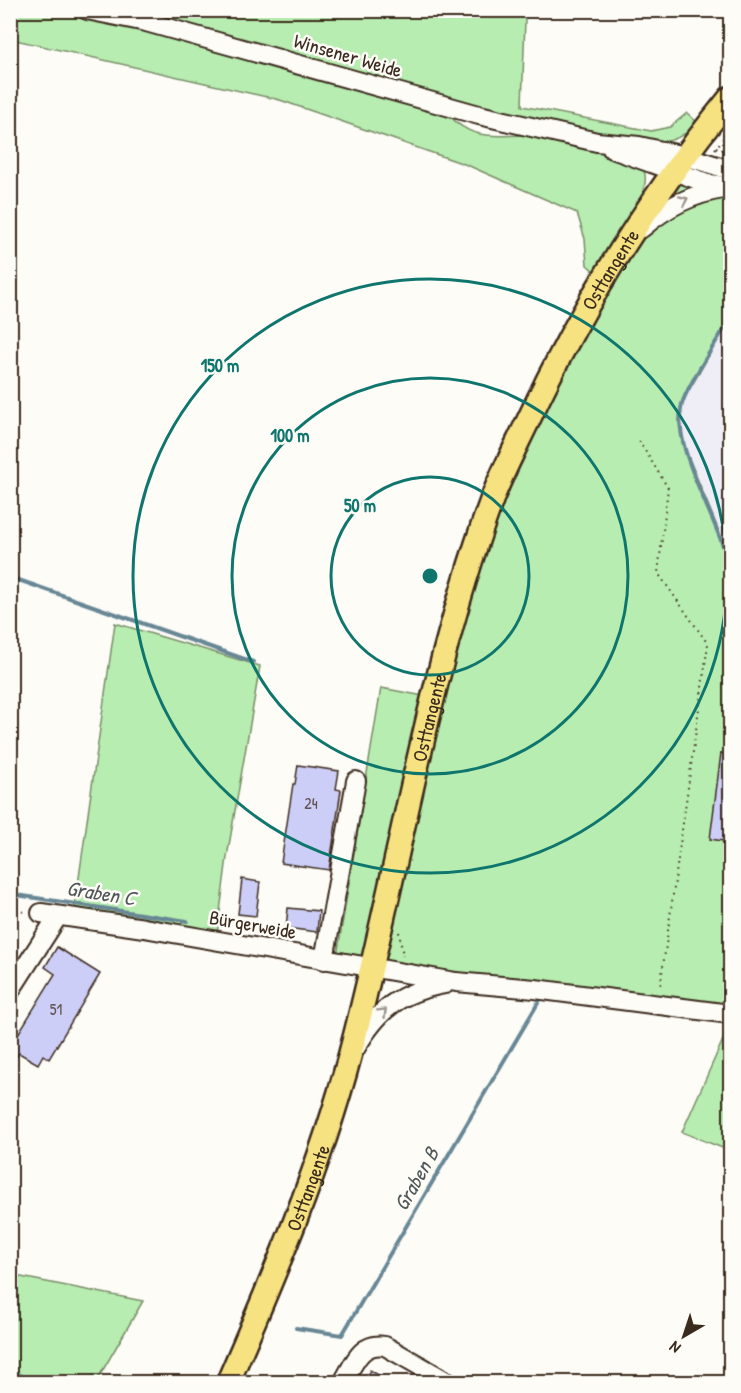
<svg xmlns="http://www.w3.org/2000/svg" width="741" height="1393" font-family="'Patrick Hand',sans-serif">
	<rect width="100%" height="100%" fill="#fdfcf7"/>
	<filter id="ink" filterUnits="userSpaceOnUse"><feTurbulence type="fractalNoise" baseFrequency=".0167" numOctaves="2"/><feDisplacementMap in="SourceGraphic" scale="12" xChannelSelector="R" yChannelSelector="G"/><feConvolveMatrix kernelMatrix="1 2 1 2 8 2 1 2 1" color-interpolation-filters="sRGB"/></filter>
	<g filter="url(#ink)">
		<polygon fill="#efeef7" points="730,319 730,570 727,551 684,446 679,422 683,401"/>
		<g fill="#b7edb0" stroke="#798c67" stroke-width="1.5">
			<path d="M 11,11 L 522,11 L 525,20 L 522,106 L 651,131 L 670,127 L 687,113 L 698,123 C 677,142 669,143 641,141 L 452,102 L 450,116 C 458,125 465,130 476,133 C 495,139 517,133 536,136 C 560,138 632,150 644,171 C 647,178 645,186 643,193 L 596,273 L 587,265 L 585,239 L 577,213 L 467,165 L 280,100 L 11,39 Z"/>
			<polygon points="673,172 730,187 730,319 683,401 679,422 684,446 727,551 730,570 730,1014 336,962 381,688 434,698 493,497"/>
			<polygon points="115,623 260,666 227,857 217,935 74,913"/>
			<polygon points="730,1024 730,1151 682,1132"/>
			<path d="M 11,1275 L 143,1301 L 96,1382 C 70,1382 30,1386 11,1369 Z"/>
		</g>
		<polygon fill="#84c5e5" stroke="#678795" stroke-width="1.5" points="11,1369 30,1379 46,1380 47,1382 13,1382"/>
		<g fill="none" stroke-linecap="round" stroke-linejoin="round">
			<g stroke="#678795" stroke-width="4">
				<path d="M 730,319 C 718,340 688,383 682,404 C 670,449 721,522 730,570"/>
				<polyline points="10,577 253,662"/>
				<polyline points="10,894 187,921"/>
				<polyline points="296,1328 342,1335 541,998"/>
			</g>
		</g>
		<g fill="#cdcef7" stroke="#3b2a1e" stroke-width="1.5">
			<polygon points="721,753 730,755 730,842 710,839"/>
			<polygon points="298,765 339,771 336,789 341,790 329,870 281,863 293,784 295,784"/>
			<polygon points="242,879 260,882 256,916 238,914"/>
			<polygon points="288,908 319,911 317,932 286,928"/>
			<polygon points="57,947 100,974 49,1059 43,1055 38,1064 19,1053 17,1056 10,1052 10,1047 55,974 45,967"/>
			<polygon points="370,1370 391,1383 363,1383"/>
		</g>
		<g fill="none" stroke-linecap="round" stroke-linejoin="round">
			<g stroke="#3b2a1e" stroke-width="22">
				<g id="minor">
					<polyline points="87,10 146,22 479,115 597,142 639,146 685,156 730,170"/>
					<polyline points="612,149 710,184 730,187"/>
					<path d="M 642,228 C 666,207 691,194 723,189"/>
					<polyline points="41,913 144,928 456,982 535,989 730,1014"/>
					<polyline points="324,960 356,781"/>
					<polyline points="10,991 58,916"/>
					<path d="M 355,1049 C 378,1009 400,992 445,984"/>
					<path d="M 343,1382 C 354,1364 360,1342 385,1346 L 448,1382"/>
				</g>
			</g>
			<g stroke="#3b2a1e" stroke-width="27">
				<g id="major">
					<path id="s1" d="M 228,1382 C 274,1276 320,1168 350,1055 C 399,870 426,680 492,499 C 502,473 515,448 527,423 C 581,306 649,198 730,98"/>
				</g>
			</g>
			<g stroke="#3b2a1e" stroke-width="2" stroke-dasharray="1.5 4.5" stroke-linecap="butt">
				<polyline points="716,147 730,152"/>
				<polyline points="715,149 730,130"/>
				<polyline points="639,441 668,488 658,573 708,644 660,988"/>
				<polyline points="10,910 26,912"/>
				<polyline points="399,932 403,956"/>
			</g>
			<use href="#minor" stroke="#fdfcf7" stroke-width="18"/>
			<use href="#major" stroke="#f7e281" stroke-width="22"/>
		</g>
		<defs><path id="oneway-chevron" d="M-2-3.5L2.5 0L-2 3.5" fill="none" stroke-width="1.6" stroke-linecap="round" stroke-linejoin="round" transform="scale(1.5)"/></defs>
		<g stroke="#9c938a">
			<use href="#oneway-chevron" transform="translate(684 200) rotate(-24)"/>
			<use href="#oneway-chevron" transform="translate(383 1012) rotate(-45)"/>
		</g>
	</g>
	<g fill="none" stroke="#0f766e" stroke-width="3">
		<circle cx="430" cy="576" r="99"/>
		<circle cx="430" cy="576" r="198"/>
		<circle cx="430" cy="576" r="297"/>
	</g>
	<g text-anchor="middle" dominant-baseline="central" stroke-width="5" stroke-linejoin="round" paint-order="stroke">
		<g font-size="16" fill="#605354">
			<text x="311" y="803">24</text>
			<text x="56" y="1009">51</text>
		</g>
		<g font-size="20" fill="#3b2a1e" stroke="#fdfcf7">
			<text transform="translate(348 55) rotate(16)">Winsener Weide</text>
			<text stroke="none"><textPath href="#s1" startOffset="1182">Osttangente</textPath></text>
			<text stroke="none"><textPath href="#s1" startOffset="696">Osttangente</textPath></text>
			<text transform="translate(253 924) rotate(10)">Bürgerweide</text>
			<text stroke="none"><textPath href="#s1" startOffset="210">Osttangente</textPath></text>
		</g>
		<g font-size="21" font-style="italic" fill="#51585a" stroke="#fdfcf7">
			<text transform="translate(101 893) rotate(9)">Graben C</text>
			<text transform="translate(416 1179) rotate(-60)">Graben B</text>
		</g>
	</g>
	<circle cx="430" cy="576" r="9" fill="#0f766e" stroke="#fdfcf7" stroke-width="3"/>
	<g font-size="18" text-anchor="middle" font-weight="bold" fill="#0f766e" stroke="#fdfcf7" stroke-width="5" stroke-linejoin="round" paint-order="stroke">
		<text x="220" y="372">150 m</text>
		<text x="290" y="442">100 m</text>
		<text x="360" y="512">50 m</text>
	</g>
	<rect width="741" height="1393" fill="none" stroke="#fdfcf7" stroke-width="36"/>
	<rect x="18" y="18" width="705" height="1357" fill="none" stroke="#3b2a1e" stroke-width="2" filter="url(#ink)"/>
	<g transform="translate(684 1336) rotate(219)" stroke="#fdfcf7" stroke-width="4.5" paint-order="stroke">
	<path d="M0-4.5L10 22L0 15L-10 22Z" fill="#3b2a1e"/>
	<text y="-9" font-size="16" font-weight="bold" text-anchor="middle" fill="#3b2a1e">N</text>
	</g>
</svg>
